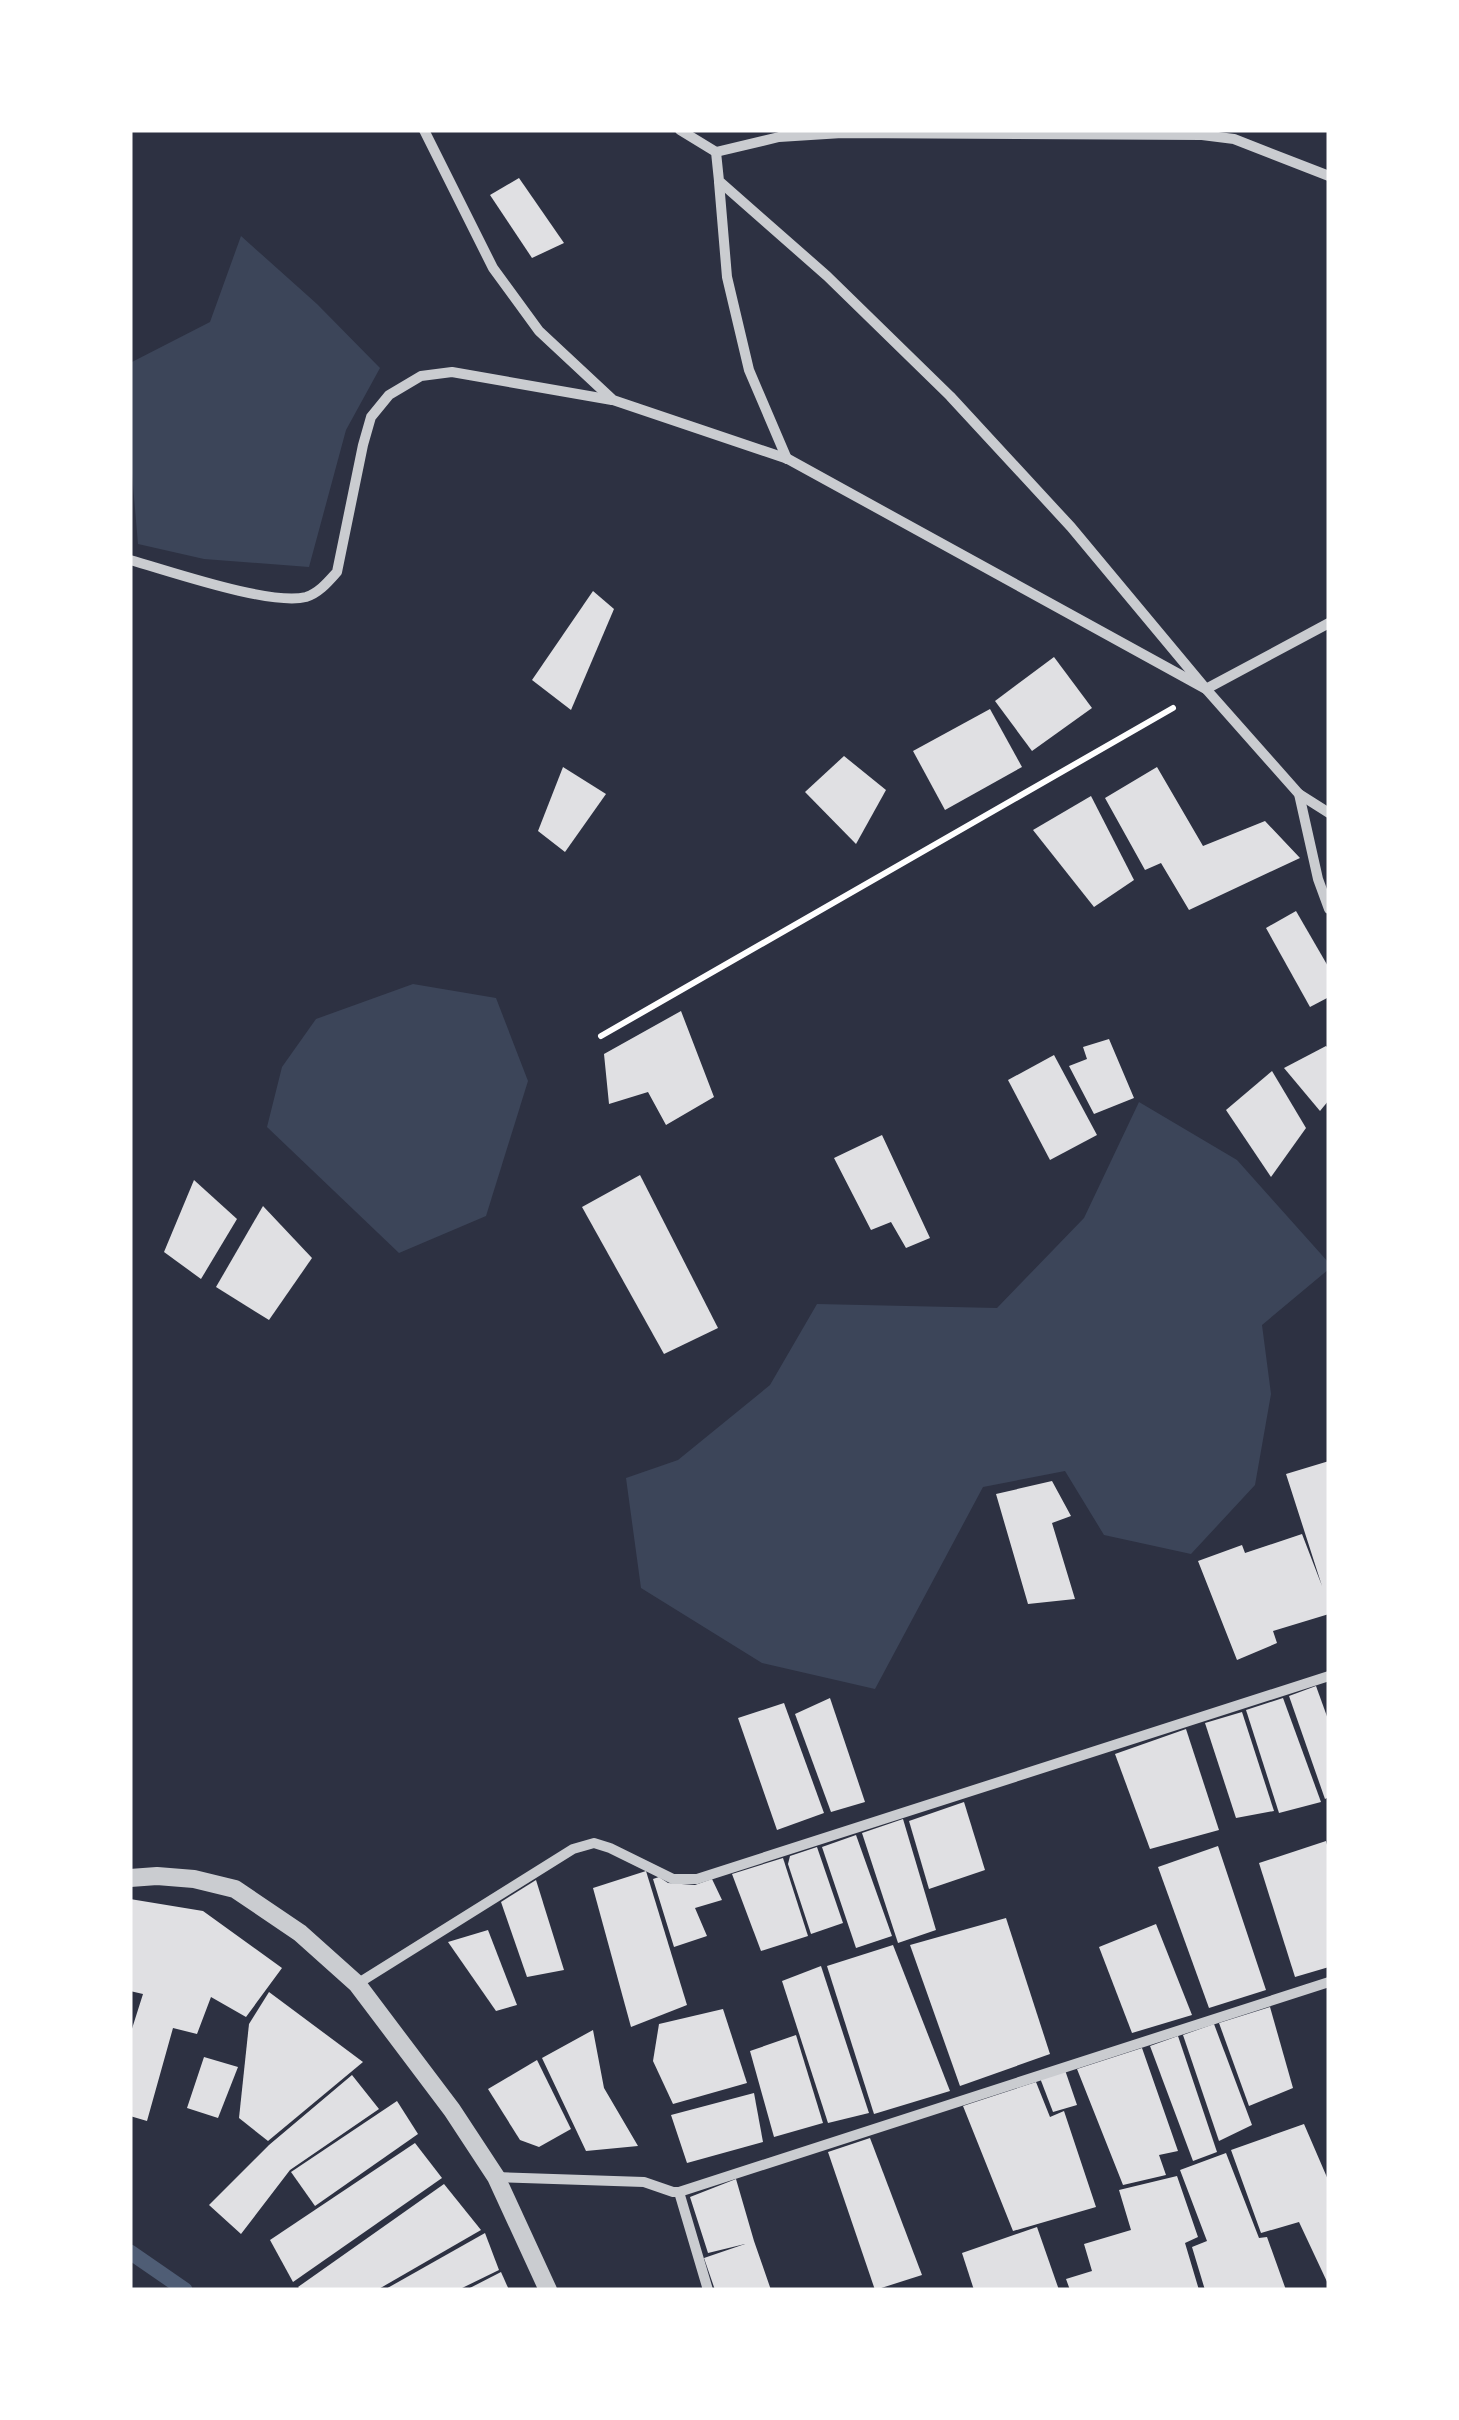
<svg xmlns="http://www.w3.org/2000/svg" width="1459" height="2420" font-family="Helvetica,sans-serif">
	<rect width="100%" height="100%" fill="#2d3142"/>
	<g fill="#3c4559">
		<polygon points="241,236 317,304 380,368 346,430 309,567 204,559 138,544 130,450 130,363 210,322"/>
		<polygon points="413,984 496,998 528,1081 486,1216 399,1253 267,1127 282,1067 316,1019"/>
		<polygon points="1139,1102 1237,1160 1329,1263 1329,1269 1262,1325 1271,1394 1255,1485 1191,1554 1104,1535 1065,1471 983,1487 875,1689 762,1663 641,1588 626,1478 678,1460 770,1385 817,1304 997,1308 1084,1218"/>
	</g>
	<g fill="none" stroke-linecap="round" stroke-linejoin="round">
		<polyline stroke="#4f5d75" stroke-width="15" points="130,2252 185,2290"/>
	</g>
	<g fill="#e0e0e3">
		<polygon points="519,178 564,243 532,258 490,195"/>
		<polygon points="593,591 614,609 571,710 532,680"/>
		<polygon points="1054,657 1092,708 1032,751 995,701"/>
		<polygon points="990,709 1022,767 945,810 913,751"/>
		<polygon points="844,756 886,790 856,844 805,792"/>
		<polygon points="563,767 606,794 565,852 538,831"/>
		<polygon points="1157,767 1203,846 1265,821 1300,858 1189,910 1161,863 1145,870 1105,798"/>
		<polygon points="1091,796 1134,880 1094,907 1033,830"/>
		<polygon points="1296,911 1329,968 1329,997 1310,1007 1266,928"/>
		<polygon points="681,1011 714,1097 666,1125 648,1092 609,1104 604,1054"/>
		<polygon points="1109,1039 1134,1098 1094,1114 1069,1066 1087,1059 1083,1047"/>
		<polygon points="1326,1046 1329,1049 1329,1100 1320,1111 1284,1068"/>
		<polygon points="1054,1055 1097,1135 1050,1160 1008,1080"/>
		<polygon points="1272,1071 1306,1128 1271,1177 1226,1110"/>
		<polygon points="882,1135 930,1238 906,1248 891,1222 871,1230 834,1158"/>
		<polygon points="640,1175 718,1328 664,1354 582,1207"/>
		<polygon points="194,1180 237,1219 201,1279 164,1252"/>
		<polygon points="263,1206 312,1258 269,1320 216,1287"/>
		<polygon points="1329,1461 1329,1614 1273,1631 1277,1643 1237,1660 1198,1561 1242,1545 1245,1553 1302,1534 1322,1586 1286,1474"/>
		<polygon points="1052,1481 1071,1516 1052,1523 1075,1599 1028,1604 996,1494"/>
		<polygon points="1316,1686 1329,1722 1329,1797 1325,1799 1289,1696"/>
		<polygon points="830,1698 865,1802 831,1812 795,1714"/>
		<polygon points="1283,1698 1321,1802 1279,1813 1246,1710"/>
		<polygon points="784,1703 824,1813 777,1830 738,1718"/>
		<polygon points="1242,1712 1274,1811 1236,1818 1205,1723"/>
		<polygon points="1186,1729 1219,1830 1150,1849 1115,1754"/>
		<polygon points="964,1802 985,1870 929,1889 909,1821"/>
		<polygon points="903,1819 936,1930 898,1943 862,1833"/>
		<polygon points="856,1835 892,1936 856,1948 822,1847"/>
		<polygon points="1326,1841 1329,1852 1329,1967 1295,1977 1259,1863"/>
		<polygon points="1218,1846 1266,1990 1209,2008 1158,1867"/>
		<polygon points="817,1847 843,1923 811,1934 788,1864 790,1856"/>
		<polygon points="783,1858 808,1936 761,1951 732,1874"/>
		<polygon points="646,1871 687,2005 631,2027 593,1888"/>
		<polygon points="659,1877 668,1883 695,1885 712,1879 722,1900 695,1908 707,1936 674,1947 653,1879"/>
		<polygon points="536,1880 564,1970 527,1977 501,1902"/>
		<polygon points="130,1899 203,1911 282,1968 246,2017 211,1997 197,2034 173,2028 147,2121 130,2116 130,2035 143,1994 130,1991"/>
		<polygon points="1006,1918 1050,2054 960,2086 910,1945"/>
		<polygon points="1156,1924 1192,2015 1132,2033 1099,1947"/>
		<polygon points="488,1930 517,2005 496,2011 448,1942"/>
		<polygon points="893,1945 950,2091 874,2114 827,1966"/>
		<polygon points="821,1966 869,2113 828,2123 782,1981"/>
		<polygon points="269,1992 363,2062 268,2141 239,2118 249,2024"/>
		<polygon points="1270,2007 1293,2088 1249,2106 1219,2023"/>
		<polygon points="723,2009 747,2083 673,2104 653,2061 659,2024"/>
		<polygon points="1214,2024 1252,2125 1219,2141 1183,2035"/>
		<polygon points="593,2030 604,2088 638,2146 586,2151 542,2058"/>
		<polygon points="796,2035 823,2123 774,2137 750,2051"/>
		<polygon points="1178,2036 1217,2152 1193,2161 1150,2046"/>
		<polygon points="1142,2048 1178,2151 1159,2155 1166,2175 1123,2185 1077,2069"/>
		<polygon points="204,2057 238,2067 218,2118 187,2108"/>
		<polygon points="537,2060 571,2129 539,2147 520,2140 488,2089"/>
		<polygon points="1065,2070 1077,2105 1053,2112 1040,2078"/>
		<polygon points="352,2075 379,2109 290,2170 241,2234 209,2205 269,2145"/>
		<polygon points="1036,2082 1050,2117 1064,2111 1096,2207 1013,2231 963,2106"/>
		<polygon points="754,2093 763,2142 687,2163 671,2115"/>
		<polygon points="397,2101 418,2134 315,2206 291,2172"/>
		<polygon points="1304,2124 1329,2182 1329,2286 1299,2222 1261,2233 1231,2150"/>
		<polygon points="870,2138 922,2275 875,2290 828,2152"/>
		<polygon points="415,2143 442,2178 293,2282 270,2240"/>
		<polygon points="1226,2153 1259,2238 1267,2237 1286,2290 1205,2290 1192,2247 1207,2241 1180,2170"/>
		<polygon points="1177,2176 1198,2237 1185,2243 1199,2290 1070,2290 1066,2279 1092,2271 1084,2244 1131,2230 1119,2190"/>
		<polygon points="736,2179 754,2241 771,2290 715,2290 704,2258 745,2244 708,2253 690,2197"/>
		<polygon points="444,2184 481,2230 377,2290 301,2290 298,2287"/>
		<polygon points="1037,2227 1059,2290 974,2290 962,2253"/>
		<polygon points="485,2233 499,2270 458,2290 384,2290"/>
		<polygon points="501,2272 509,2290 466,2290"/>
	</g>
	<g fill="none" stroke-linecap="round" stroke-linejoin="round">
		<polyline stroke="#fff" stroke-width="6" points="601,1036 1173,708"/>
		<g stroke="#caccd0" stroke-width="10">
			<polyline points="424,130 493,268 539,331 613,400 788,459 1206,689 1329,623"/>
			<polyline points="680,130 716,152 719,181 827,276 950,396 1071,527 1206,689 1299,794 1318,879 1329,909"/>
			<polyline points="716,152 779,137 842,133 1202,135 1234,139 1329,176"/>
			<polyline points="719,182 727,277 749,370 787,459"/>
			<path d="M 130,560 C 170,571 270,606 306,597 C 319,593 328,582 337,572 L 363,445 L 371,417 L 389,395 L 421,376 L 452,372 L 612,400"/>
			<polyline points="1299,794 1329,813"/>
			<polyline points="357,1984 573,1849 594,1843 610,1848 673,1879 697,1879 1329,1676"/>
			<polyline points="496,2177 644,2182 673,2192 679,2192 708,2290"/>
			<polyline points="679,2192 1329,1982"/>
		</g>
		<polyline stroke="#caccd0" stroke-width="18" points="130,1878 157,1876 194,1879 235,1889 300,1933 357,1984 452,2110 496,2177 548,2290"/>
	</g>
	<rect width="1459" height="2420" fill="none" stroke="#ffffff" stroke-width="265"/>
</svg>
